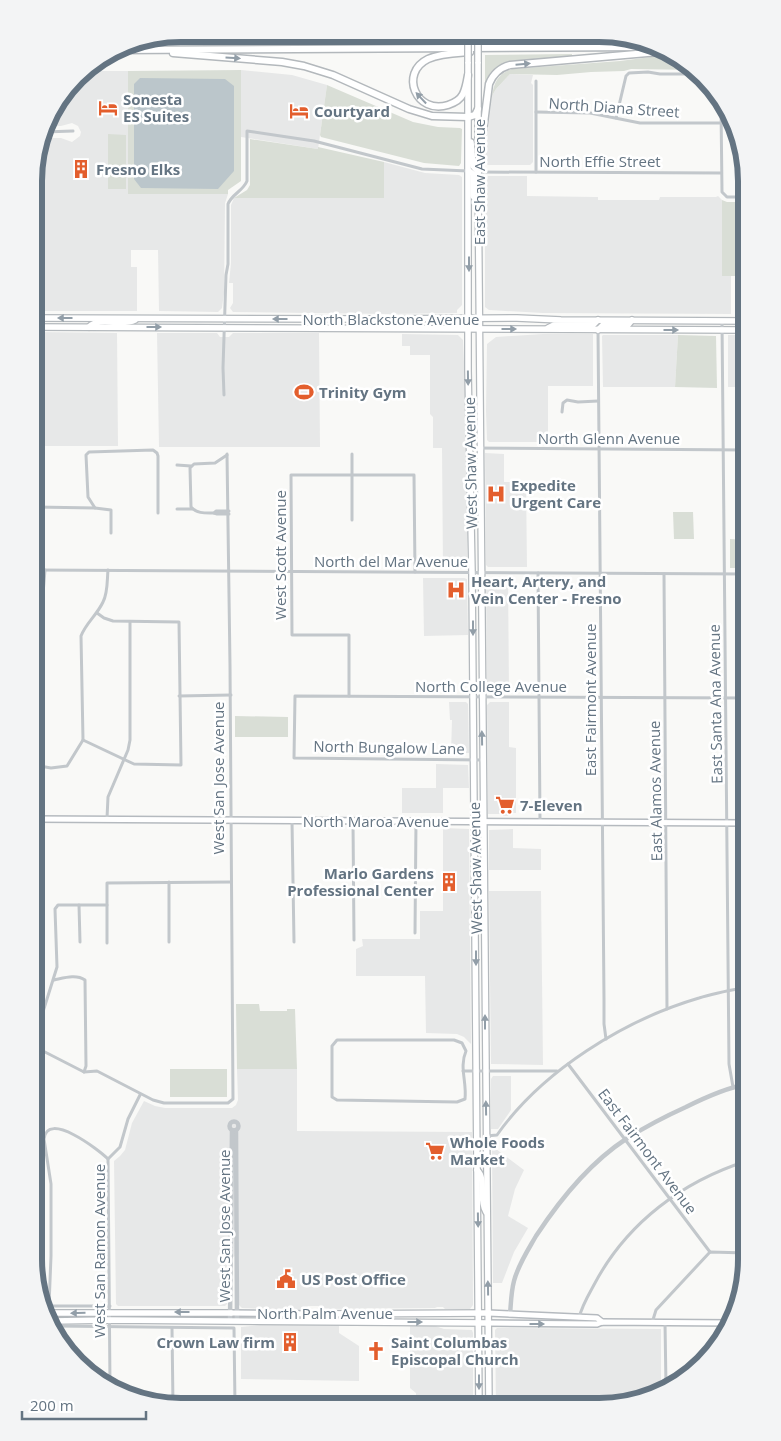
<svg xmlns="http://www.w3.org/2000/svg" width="781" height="1441" font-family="'Open Sans',sans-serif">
	<rect width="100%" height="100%" fill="#f9f9f7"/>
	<g fill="#e7e8e8">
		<polygon points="241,70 292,75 327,85 318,149 241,137"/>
		<polygon points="84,71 128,71 128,193 228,194 225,203 224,293 222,308 218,312 159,311 158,250 131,250 131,267 137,267 137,311 35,311 35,163 43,138 61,138 72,142 80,136 81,132 78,126 72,123 61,126 46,126 49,116"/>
		<polygon points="510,74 533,75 531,83 533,85 533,162 530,165 488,165 485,162 485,156 492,96 496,89"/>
		<polygon points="384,162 425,173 459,175 462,177 462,305 457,310 457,313 388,314 233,312 230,308 233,303 233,283 229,283 231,263 231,205 234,198 384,198"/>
		<polygon points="488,176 527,176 527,196 595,197 598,197 598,200 659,200 660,197 716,197 718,196 722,200 722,276 731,276 731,314 543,313 489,310 485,307 485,179"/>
		<polygon points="35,332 117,333 118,446 35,446"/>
		<polygon points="157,333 217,333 220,337 229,337 233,333 319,333 320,447 159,447"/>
		<polygon points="402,334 458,335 463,340 466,407 467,508 467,567 464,569 443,569 442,448 433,448 433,417 430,414 430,355 410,355 410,346 402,346"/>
		<polygon points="543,334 593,334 593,386 548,386 548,442 489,442 487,440 486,411 487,344 496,337"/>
		<polygon points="603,335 678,335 675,387 603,387 602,336"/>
		<rect x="728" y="335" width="19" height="52"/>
		<polygon points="485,453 504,454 504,482 526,482 527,567 488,567 486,565"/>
		<polygon points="423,578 464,578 467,579 468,635 424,636"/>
		<polygon points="488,578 508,578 509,691 489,691 487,688 486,581"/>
		<polygon points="449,702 466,702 468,704 469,753 451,753 452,720 450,720"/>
		<polygon points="490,702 509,702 509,747 516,748 516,813 509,813 508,816 503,816 503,814 488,814 487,705"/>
		<polygon points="436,764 468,765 469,788 443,788 443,813 402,813 402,788 436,788"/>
		<polygon points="443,828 469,829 471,1044 464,1037 457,1034 426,1033 425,976 356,976 356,949 363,946 362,939 420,939 420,911 443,911"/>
		<polygon points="513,829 513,848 541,849 541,870 489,870 489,830"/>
		<polygon points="489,891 541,891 543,1065 491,1064"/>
		<polygon points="237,1069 297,1069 297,1131 472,1132 473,1305 470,1309 445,1309 443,1307 437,1307 435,1308 322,1309 318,1306 308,1306 304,1310 242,1308 239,1305 239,1254 227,1260 227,1304 225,1306 118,1306 116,1304 114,1161 120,1156 125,1150 132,1123 144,1101 155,1106 165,1108 232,1108 236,1105 238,1100"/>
		<polygon points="493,1076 511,1076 511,1110 498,1129 491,1129 491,1079"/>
		<polygon points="492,1146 524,1170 515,1189 508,1216 528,1228 514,1252 502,1283 493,1283"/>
		<polygon points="260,1325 339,1325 339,1333 359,1346 359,1381 241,1379 241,1327"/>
		<polygon points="410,1326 435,1326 444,1329 472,1330 473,1333 473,1407 416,1407 416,1393 410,1388"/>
		<polygon points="497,1328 661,1329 661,1389 647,1399 599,1407 496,1407 495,1330"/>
	</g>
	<g fill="#d9ded6">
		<path d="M 572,54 L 572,56 L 510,61 C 496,65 488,72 485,86 L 485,55 Z"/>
		<path d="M 666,55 L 697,70 L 631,69 L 624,71 L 591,72 L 557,75 L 510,74 L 496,89 L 492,96 C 494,82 498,74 512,69 L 620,61 Z"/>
		<polygon points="241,70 241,181 228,190 228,194 128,194 128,71"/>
		<polygon points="327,85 413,122 438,127 460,128 462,129 461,163 459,166 424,163 321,137 320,135"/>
		<polygon points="108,134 126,135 126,189 108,189"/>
		<polygon points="250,139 318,149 318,147 384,162 384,198 234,198 247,190 250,185"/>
		<polygon points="722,200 727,202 747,202 747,276 722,276"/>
		<polygon points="678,335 716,336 717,388 675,387"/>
		<polygon points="673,512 693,512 694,539 674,539"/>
		<polygon points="730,539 747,540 747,568 730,568"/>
		<polygon points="235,716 288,717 288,737 235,737"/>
		<polygon points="236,1004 259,1004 260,1011 287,1011 287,1009 295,1009 297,1069 237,1069"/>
		<rect x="170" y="1069" width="57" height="28"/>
	</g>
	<polygon fill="#bbc6cb" points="140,78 225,79 234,86 234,171 218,189 141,188 134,179 134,84"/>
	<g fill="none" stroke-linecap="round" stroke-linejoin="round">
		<g stroke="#b5babf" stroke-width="8">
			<g id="secondary">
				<polyline points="34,819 747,823"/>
				<polyline points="231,1313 316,1314"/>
				<polyline points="488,1313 597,1318 602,1322"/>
				<polyline points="488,1323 597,1324 602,1322 732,1323"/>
			</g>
		</g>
		<g stroke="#b4b9bd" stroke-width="8">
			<g id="primary">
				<polyline points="468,62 468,371 472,573 479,1407"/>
				<polyline points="478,62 478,153"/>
				<polyline points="471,142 473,166 478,172"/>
				<polyline points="478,167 489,1407"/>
				<polyline points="469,171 473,174 473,196 478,202"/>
				<polyline points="35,318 383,319 517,318 561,320 747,321"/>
				<polyline points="35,327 747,330"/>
				<path d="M 89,327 C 100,316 121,327 135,320"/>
				<polyline points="548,328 554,325 593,325 598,320"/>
				<polyline points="598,330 603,325 628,325 632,320"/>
				<path d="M 477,1170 C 487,1179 478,1198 486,1212"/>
				<polyline points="46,1313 231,1313"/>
				<polyline points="304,1318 312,1318 316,1314 488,1313"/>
				<polyline points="52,1321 110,1320 488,1323"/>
			</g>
		</g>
		<g stroke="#b3b8bc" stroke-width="9">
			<g id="motorway">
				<polyline points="117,50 649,47"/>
				<polyline points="173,53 282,62 304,66 333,75 409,109 432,116 468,117 475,115 478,109"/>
				<path d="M 468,75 C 467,81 466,88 463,94 C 460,100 454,103 448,105 C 416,115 399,73 428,59 C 441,53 457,53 470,52"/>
				<path d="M 478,171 L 489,84 C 493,74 499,68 510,65 L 659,52"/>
			</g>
		</g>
		<g stroke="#c2c7cb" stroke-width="3">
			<polyline points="536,81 536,172"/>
			<polyline points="721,107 722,192 727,197 747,197"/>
			<polyline points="536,112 590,113 640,123 721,123"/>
			<polyline points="616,118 626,76 629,73 648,72 660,74 699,74"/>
			<polyline points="44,132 73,131"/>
			<polyline points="478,172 721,173"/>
			<polyline points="722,321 729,1064 733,1087"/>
			<polyline points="598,330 604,999 604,1024 606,1039"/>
			<path d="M 224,395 L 223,368 L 226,275 L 228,264 L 228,204 C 232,194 243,191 247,181 L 247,131 L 314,141 L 422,169 L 468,171"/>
			<polyline points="562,412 563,403 567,400 578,402 598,401"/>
			<polyline points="471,448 747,450"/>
			<polyline points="352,454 352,520"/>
			<polyline points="177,465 191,466"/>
			<polyline points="35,507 95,508 111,510 111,533"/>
			<polyline points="95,508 88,497 86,455 89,452 153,450 157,453 158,456 158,513"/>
			<polyline points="177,509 192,509"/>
			<polyline points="229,511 216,511 214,513 217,514 229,514"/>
			<path d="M 214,513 C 206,513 197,514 191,507 L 190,468 L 194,464 L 215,463 L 227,455"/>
			<polyline points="35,570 747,574"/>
			<polyline points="538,573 540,821"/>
			<polyline points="664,574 667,1009"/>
			<polyline points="34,620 43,594 45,570"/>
			<polyline points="179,696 231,695"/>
			<polyline points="349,696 349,635 292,635 291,475 414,475 415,572"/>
			<polyline points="83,740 134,764 181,765 179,622 113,621 104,618 97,613"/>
			<polyline points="482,760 294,758 295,696 747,698"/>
			<path d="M 34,765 L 51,768 L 67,766 L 83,740 L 81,636 C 86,623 97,615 103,602 C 108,593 107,580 108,570"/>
			<polyline points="107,818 108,797 128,750 130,740 130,622"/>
			<polyline points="292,821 294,942"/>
			<polyline points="353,821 354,940"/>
			<polyline points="169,882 169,942"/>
			<path d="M 79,905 L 58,905 L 55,909 L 57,967 L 37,1031 C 35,1040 37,1045 43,1051 L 84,1072 L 97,1071 L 153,1100 L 164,1103 L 228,1103 L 233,1099 L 230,665 L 227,454"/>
			<polyline points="107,905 107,943"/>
			<polyline points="415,933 416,821"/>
			<polyline points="80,942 79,905 107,905 107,883 231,882"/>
			<path d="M 54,980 C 64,978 76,974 85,980 L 86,1066 L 84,1072"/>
			<path d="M 337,1040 L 454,1040 L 462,1043 L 466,1051 C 459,1067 467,1082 465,1099 L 457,1102 L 337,1100 L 332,1097 L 332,1046 Z"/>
			<polyline points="568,1064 710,1252"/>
			<polyline points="463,1071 557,1071"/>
			<path d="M 486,1136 L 497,1135 C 542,1071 624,1020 699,998 C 714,993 731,990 747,987"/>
			<path d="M 108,1159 C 99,1150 47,1110 44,1139 L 51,1184 L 51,1256 L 49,1306 L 110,1306"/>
			<path d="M 579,1318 C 582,1305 589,1294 595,1283 C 627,1223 683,1181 747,1161"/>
			<polyline points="652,1323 656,1310 710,1252 747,1253"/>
			<polyline points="665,1323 666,1386"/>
			<polyline points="56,1326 234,1328 235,1406"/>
			<polyline points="172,1328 173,1406"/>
			<polyline points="110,1384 108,1159 120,1147 128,1119 140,1095"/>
		</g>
		<g stroke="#c2c7cb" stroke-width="4.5">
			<circle cx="234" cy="1126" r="4.5"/>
			<polyline points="236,1130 237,1321"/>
			<path d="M 510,1315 C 511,1303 511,1292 514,1281 C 518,1265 528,1250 536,1236 C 559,1201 591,1162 626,1139 C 645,1127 666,1116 686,1107 C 706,1097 726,1088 747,1084"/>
			<polyline points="230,1321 232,1130"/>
		</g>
		<use href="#secondary" stroke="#fff" stroke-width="5"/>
		<use href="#primary" stroke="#fff" stroke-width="5.5"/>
		<use href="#motorway" stroke="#fff" stroke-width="6"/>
		<g stroke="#b4b9bd" stroke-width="8" stroke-linecap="butt">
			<g id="primary-bridge">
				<polyline points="468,36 468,62"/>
				<polyline points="478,36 478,62"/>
			</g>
		</g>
		<use href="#primary-bridge" stroke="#fff" stroke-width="5.5"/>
	</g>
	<defs><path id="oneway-solid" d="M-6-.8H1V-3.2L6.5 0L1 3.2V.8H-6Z" transform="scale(1.25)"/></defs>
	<g fill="#929ea8">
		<use href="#oneway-solid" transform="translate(233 58) rotate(4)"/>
		<use href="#oneway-solid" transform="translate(523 64) rotate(-5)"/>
		<use href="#oneway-solid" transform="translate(421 98) rotate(-133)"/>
		<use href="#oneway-solid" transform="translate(469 264) rotate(90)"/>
		<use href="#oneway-solid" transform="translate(65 318) rotate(-180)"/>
		<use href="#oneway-solid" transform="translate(280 319) rotate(-180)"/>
		<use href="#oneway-solid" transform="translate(154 327)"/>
		<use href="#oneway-solid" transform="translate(509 329)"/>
		<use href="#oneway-solid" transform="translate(671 330)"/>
		<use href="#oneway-solid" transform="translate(468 378) rotate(89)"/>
		<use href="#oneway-solid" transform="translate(473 628) rotate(90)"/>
		<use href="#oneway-solid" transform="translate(482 738) rotate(-91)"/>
		<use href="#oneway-solid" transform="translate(476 958) rotate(90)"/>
		<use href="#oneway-solid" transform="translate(485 1022) rotate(-90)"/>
		<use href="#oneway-solid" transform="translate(486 1108) rotate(-91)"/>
		<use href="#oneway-solid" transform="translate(478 1220) rotate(89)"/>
		<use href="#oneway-solid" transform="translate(488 1288) rotate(-91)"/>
		<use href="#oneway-solid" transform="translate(182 1312) rotate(180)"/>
		<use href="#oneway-solid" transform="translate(78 1313) rotate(179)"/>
		<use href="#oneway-solid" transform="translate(415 1322)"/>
		<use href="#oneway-solid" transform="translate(537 1324)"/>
		<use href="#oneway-solid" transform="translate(479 1382) rotate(90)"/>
	</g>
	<defs>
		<g id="hotel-bare" transform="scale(1.5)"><path d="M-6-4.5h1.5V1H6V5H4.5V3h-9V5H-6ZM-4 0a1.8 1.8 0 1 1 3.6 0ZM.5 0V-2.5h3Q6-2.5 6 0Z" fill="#e35e2d" stroke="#fff" stroke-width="2.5" paint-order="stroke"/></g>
		<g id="building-bare" transform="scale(1.5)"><path d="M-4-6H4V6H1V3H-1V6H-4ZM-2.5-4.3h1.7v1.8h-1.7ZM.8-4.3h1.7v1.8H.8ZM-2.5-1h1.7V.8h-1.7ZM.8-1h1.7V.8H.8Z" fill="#e35e2d" stroke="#fff" stroke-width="2.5" paint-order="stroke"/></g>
		<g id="stadium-bare" transform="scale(1.5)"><path d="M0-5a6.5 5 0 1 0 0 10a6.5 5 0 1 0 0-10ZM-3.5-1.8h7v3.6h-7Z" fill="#e35e2d" stroke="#fff" stroke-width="2.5" paint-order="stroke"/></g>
		<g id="hospital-bare" transform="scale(1.5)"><path d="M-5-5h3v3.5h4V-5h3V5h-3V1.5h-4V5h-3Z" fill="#e35e2d" stroke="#fff" stroke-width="2.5" paint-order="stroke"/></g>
		<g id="supermarket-bare" transform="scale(1.5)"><path d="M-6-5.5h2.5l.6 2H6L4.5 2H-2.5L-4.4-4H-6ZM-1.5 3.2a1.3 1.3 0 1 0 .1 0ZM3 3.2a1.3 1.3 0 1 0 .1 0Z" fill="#e35e2d" stroke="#fff" stroke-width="2.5" paint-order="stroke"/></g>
		<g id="civic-bare" transform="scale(1.5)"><path d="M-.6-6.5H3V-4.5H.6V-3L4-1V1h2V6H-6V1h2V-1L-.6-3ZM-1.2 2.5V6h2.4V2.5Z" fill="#e35e2d" stroke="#fff" stroke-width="2.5" paint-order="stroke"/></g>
		<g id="church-bare" transform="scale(1.5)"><path d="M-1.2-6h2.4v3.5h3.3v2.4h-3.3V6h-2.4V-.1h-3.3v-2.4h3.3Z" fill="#e35e2d" stroke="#fff" stroke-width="2.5" paint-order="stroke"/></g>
	</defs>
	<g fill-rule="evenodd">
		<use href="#hotel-bare" x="108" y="108"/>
		<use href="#hotel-bare" x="299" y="111"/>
		<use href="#building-bare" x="81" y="169"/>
		<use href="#stadium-bare" x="304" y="392"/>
		<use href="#hospital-bare" x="496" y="494"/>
		<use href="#hospital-bare" x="456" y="590"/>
		<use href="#supermarket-bare" x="505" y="805"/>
		<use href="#building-bare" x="449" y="882"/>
		<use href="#supermarket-bare" x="435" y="1151"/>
		<use href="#civic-bare" x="286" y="1279"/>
		<use href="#building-bare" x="290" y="1342"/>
		<use href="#church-bare" x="376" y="1351"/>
	</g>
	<g text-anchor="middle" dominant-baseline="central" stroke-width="5" stroke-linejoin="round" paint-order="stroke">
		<g font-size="15" font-weight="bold" fill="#647482" stroke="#fff" text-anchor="start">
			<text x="123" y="99">Sonesta<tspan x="123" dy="17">ES Suites</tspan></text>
			<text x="314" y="111">Courtyard</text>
			<text x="96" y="169">Fresno Elks</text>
			<text x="319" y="392">Trinity Gym</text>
			<text x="511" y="485">Expedite<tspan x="511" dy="17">Urgent Care</tspan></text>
			<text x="471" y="581">Heart, Artery, and<tspan x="471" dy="17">Vein Center - Fresno</tspan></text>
			<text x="520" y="805">7-Eleven</text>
			<text x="434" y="873" text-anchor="end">Marlo Gardens<tspan x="434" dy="17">Professional Center</tspan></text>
			<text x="450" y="1142">Whole Foods<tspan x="450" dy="17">Market</tspan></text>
			<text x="301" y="1279">US Post Office</text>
			<text x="275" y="1342" text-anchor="end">Crown Law firm</text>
			<text x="391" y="1342">Saint Columbas<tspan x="391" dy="17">Episcopal Church</tspan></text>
		</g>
		<g font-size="15" fill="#647482" stroke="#fff">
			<text transform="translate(614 107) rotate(4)">North Diana Street</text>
			<text x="600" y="161">North Effie Street</text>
			<text transform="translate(479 182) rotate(-90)">East Shaw Avenue</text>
			<text x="391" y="319">North Blackstone Avenue</text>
			<text x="609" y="438">North Glenn Avenue</text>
			<text transform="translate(470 463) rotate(-91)">West Shaw Avenue</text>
			<text transform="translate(280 555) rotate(-90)">West Scott Avenue</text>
			<text x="391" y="561">North del Mar Avenue</text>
			<text x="491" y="686">North College Avenue</text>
			<text transform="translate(590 700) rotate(-90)">East Fairmont Avenue</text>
			<text transform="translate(715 704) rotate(-91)">East Santa Ana Avenue</text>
			<text transform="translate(389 747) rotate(1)">North Bungalow Lane</text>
			<text transform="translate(218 778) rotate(-90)">West San Jose Avenue</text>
			<text transform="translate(655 791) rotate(-91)">East Alamos Avenue</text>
			<text x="376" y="821">North Maroa Avenue</text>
			<text transform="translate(475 868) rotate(-91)">West Shaw Avenue</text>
			<text transform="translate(648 1151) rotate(53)">East Fairmont Avenue</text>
			<text transform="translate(224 1226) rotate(-90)">West San Jose Avenue</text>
			<text transform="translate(99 1251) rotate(-90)">West San Ramon Avenue</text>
			<text x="325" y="1313">North Palm Avenue</text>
		</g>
	</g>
	<path d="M0 0H781V1441H0ZM181 42H599A139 139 0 0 1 738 181V1259A139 139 0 0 1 599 1398H181A139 139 0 0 1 42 1259V181A139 139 0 0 1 181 42Z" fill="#f3f4f5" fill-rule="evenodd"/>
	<path fill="none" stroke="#647482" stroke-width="6" d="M181 42H599A139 139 0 0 1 738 181V1259A139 139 0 0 1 599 1398H181A139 139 0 0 1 42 1259V181A139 139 0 0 1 181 42Z"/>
	<path d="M22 1411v8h124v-8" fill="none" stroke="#647482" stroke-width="2.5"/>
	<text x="30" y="1411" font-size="15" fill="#647482" stroke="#ffffff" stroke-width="4" paint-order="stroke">200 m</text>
</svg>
